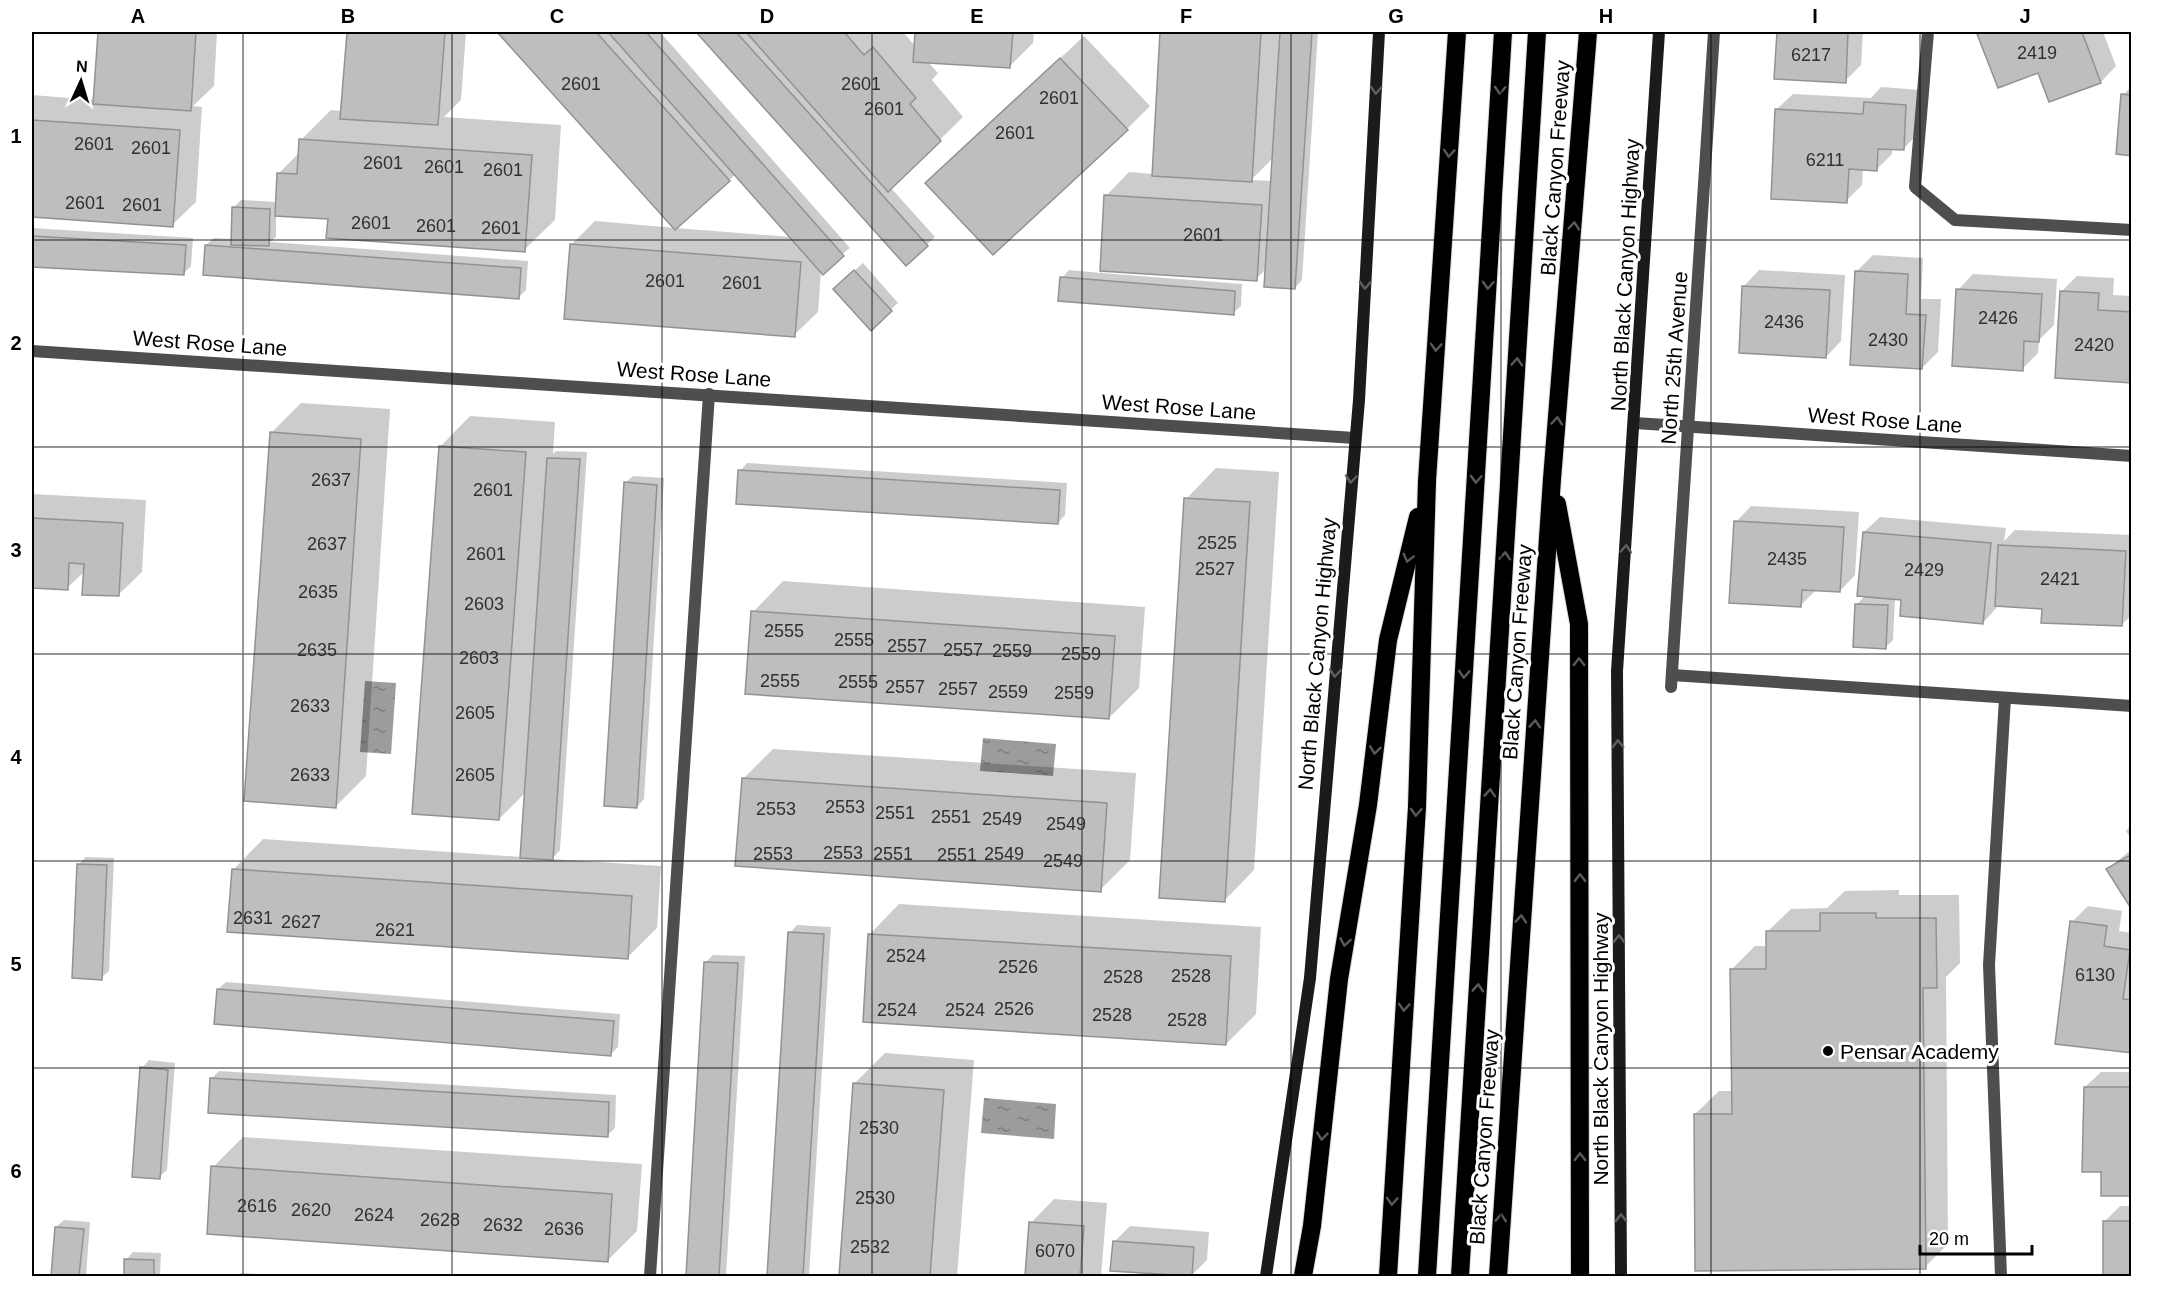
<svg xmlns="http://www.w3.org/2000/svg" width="2163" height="1308" font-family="Arial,sans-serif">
	<defs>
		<pattern id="water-ripples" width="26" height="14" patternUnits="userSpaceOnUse" patternTransform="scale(1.5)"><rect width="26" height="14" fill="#9c9c9c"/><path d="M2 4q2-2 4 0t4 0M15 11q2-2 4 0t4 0" fill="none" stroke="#7d7d7d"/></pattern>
	</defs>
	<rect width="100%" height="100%" fill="#fff"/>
	<g fill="url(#water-ripples)">
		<polygon points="365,681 396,683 391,754 360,752"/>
		<polygon points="983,738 1056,744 1053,776 980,771"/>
		<polygon points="984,1098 1056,1104 1054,1139 981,1133"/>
	</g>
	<g fill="#0003" fill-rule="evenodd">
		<polygon points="99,32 217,32 214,86 193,106 202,107 196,202 172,225 32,216 32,95 95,100"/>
		<polygon points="348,32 466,32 461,100 444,117 561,125 555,220 524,250 329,218 276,215 276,237 270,242 528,261 526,290 519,297 206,245 214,238 232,239 233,208 241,200 277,202 279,173 300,152 301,140 331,110 343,111"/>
		<path d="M 499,32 L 660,32 L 850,248 L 821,271 L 818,312 L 794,335 L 571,245 L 595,221 L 675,228 ZM 736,174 L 791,237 L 676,228 Z"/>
		<polygon points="698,32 903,32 915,46 916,32 1034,32 1033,43 1009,67 928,62 938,73 932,80 963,117 891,188 935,237 906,264"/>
		<path d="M 1162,32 L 1318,32 L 1302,280 L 1295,288 L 1266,269 L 1256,279 L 1102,270 L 1102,273 L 1242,284 L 1241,306 L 1233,313 L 1062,278 L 1069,270 L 1101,273 L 1106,196 L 1129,172 L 1153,174 ZM 1273,158 L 1272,181 L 1251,180 Z"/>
		<polygon points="1778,32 1863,32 1861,65 1845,81 1775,77"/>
		<polygon points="1982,32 2103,32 2116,66 2101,82 2050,100 2039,71 1979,34"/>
		<polygon points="1084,36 1150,106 1127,129 951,160"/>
		<polygon points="2132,86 2132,154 2123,95"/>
		<polygon points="1881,87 1921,90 1919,133 1903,149 1892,148 1892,154 1876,170 1863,169 1862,185 1846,201 1777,109 1793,94 1871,98"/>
		<polygon points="32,228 193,238 191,266 184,273 32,265"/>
		<polygon points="1873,255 1923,258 1921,299 1941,299 1938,352 1922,368 1857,271"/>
		<polygon points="863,263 898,303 871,328 843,281"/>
		<polygon points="1759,270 1845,275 1841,341 1826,357 1744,286"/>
		<polygon points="1973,274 2057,279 2054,325 2039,340 2038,353 2022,369 1958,290"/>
		<polygon points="2077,276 2114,278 2113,295 2132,296 2132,381 2061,292"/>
		<polygon points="301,403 390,409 366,776 336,806 271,433"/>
		<polygon points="470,416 555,422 553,454 556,451 587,452 560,850 552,859 661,866 657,928 627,958 233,870 263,839 522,857 526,792 499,819 440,447"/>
		<polygon points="747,463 1067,483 1065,515 1058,523 740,471"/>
		<polygon points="1216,468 1279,472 1254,870 1224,901 1186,499"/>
		<polygon points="633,476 664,478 644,799 637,807 625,483"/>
		<polygon points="32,494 146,500 142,572 118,595 85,571 67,588 32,588"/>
		<polygon points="1751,506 1859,512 1855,575 1840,591 1817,589 1800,606 1736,522"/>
		<polygon points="1880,517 2006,528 2004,541 2015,530 2132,535 2132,615 2121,625 2043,608 1999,605 1983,623 1895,598 1893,640 1885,648 1856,605 1866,595 1864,532"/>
		<polygon points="783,581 1145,607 1139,688 1109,718 753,612"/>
		<polygon points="773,749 1136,773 1130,860 1100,890 743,779"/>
		<polygon points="2132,825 2132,840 2126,831"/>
		<polygon points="2132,849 2132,907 2108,869"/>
		<polygon points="86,857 114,858 109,971 101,978 79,864"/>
		<polygon points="1899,890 1899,895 1959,895 1960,963 1946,977 1948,1244 1925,1267 1695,1114 1719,1091 1733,1091 1732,969 1755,946 1767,946 1767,932 1791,909 1827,908 1845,891"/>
		<polygon points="899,904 1261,927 1256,1014 1226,1044 869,935"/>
		<polygon points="2088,906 2122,911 2119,931 2132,933 2132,1052 2072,922"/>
		<polygon points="797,925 831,927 809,1276 768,1276 790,933"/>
		<polygon points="713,955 745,956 726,1276 687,1276 706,962"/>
		<polygon points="226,982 620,1014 618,1047 611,1054 218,989"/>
		<polygon points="885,1053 974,1060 957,1276 840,1276 855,1083"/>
		<polygon points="149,1060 175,1063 167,1170 159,1177 142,1068"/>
		<polygon points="219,1071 616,1095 615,1128 607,1136 211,1079"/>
		<polygon points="2101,1072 2132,1072 2132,1195 2085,1087"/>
		<polygon points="243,1137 642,1164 637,1231 607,1261 213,1167"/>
		<polygon points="1054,1199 1107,1203 1101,1276 1027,1276 1031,1223"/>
		<polygon points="2120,1206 2132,1206 2132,1276 2104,1276 2104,1222"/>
		<polygon points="64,1220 90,1222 86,1276 52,1276 56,1227"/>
		<polygon points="1130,1226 1209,1232 1207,1260 1191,1276 1112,1270 1114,1242"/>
		<polygon points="133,1252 161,1253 160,1276 125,1276 126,1260"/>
		<polygon points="241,1273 291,1276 238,1276"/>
	</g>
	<g fill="#bebebe" stroke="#929292" stroke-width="1.5">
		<polygon points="98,32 196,32 191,111 93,104"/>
		<polygon points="347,32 445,32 438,125 340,119"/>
		<polygon points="497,32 596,32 730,181 675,230"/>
		<polygon points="608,32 646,32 844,256 823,275"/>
		<polygon points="696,32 736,32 928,246 906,266"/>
		<polygon points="746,32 844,32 864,55 873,47 916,98 910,104 941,141 888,192"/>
		<polygon points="915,32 1013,32 1010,68 913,62"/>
		<polygon points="1160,32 1261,32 1252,182 1152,176"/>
		<polygon points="1280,32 1312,32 1295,289 1264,287"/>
		<polygon points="1777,32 1848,32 1846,83 1774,79"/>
		<polygon points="1983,32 2082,32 2101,83 2049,102 2038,73 1998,88 1977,34"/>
		<polygon points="1060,58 1128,130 993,255 925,183"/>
		<polygon points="2121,94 2132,95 2132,156 2116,154"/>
		<polygon points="1864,102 1906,105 1904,150 1878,149 1877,171 1849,169 1847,203 1771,199 1775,109 1863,114"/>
		<polygon points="32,120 180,130 173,227 32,217"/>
		<polygon points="299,139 532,155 525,252 326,238 328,219 275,216 277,173 297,174"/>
		<polygon points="1104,195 1262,205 1257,281 1100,271"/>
		<polygon points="232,207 270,209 269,246 231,245"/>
		<polygon points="32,236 186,245 184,275 32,267"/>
		<polygon points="570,244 801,262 795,337 564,319"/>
		<polygon points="205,245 521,268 519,299 203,275"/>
		<polygon points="854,270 892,311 871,331 833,289"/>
		<polygon points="1855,271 1908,274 1906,314 1926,315 1922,369 1850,365"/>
		<polygon points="1060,277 1235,291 1234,315 1058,301"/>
		<polygon points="1742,286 1830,290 1826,358 1739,353"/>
		<polygon points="1956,289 2042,294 2039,342 2024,341 2023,371 1952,366"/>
		<polygon points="2060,291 2099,293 2098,310 2132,312 2132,383 2055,378"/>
		<polygon points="270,432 361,439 336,808 244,801"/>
		<polygon points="439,446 526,452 499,820 412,814"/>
		<polygon points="547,458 580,459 553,860 520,858"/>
		<polygon points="738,470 1060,490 1058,524 736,504"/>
		<polygon points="624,482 657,485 637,808 604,806"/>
		<polygon points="1184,498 1250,502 1225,902 1159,898"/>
		<polygon points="32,518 123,523 119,596 82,595 84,564 69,563 68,590 32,588"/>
		<polygon points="1734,521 1844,527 1840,592 1802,590 1801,607 1729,603"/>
		<polygon points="1863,532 1991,543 1983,624 1900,616 1901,600 1857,596"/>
		<polygon points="1998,545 2126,551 2122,626 2041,623 2042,609 1995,606"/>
		<polygon points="1855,604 1888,605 1886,649 1853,647"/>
		<polygon points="751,611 1115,636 1109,719 745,694"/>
		<polygon points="742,778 1107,803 1101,892 735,866"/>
		<polygon points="2132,854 2132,910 2106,869"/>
		<polygon points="77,864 107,865 102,980 72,978"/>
		<polygon points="232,869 632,896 628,959 227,932"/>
		<polygon points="1820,913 1876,913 1876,918 1936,918 1937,988 1923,988 1926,1269 1695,1271 1694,1114 1732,1114 1730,969 1766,969 1766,931 1820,931"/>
		<polygon points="2070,921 2107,926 2104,946 2130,950 2123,999 2132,1000 2132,1053 2055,1044"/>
		<polygon points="788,932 824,934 803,1276 767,1276"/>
		<polygon points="868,934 1231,956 1226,1045 863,1022"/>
		<polygon points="704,962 738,963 719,1276 686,1276"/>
		<polygon points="217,989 614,1021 611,1056 214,1024"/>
		<polygon points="140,1067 168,1070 160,1179 132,1177"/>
		<polygon points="210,1078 609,1102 608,1137 208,1113"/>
		<polygon points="853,1083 944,1090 930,1276 839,1276"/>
		<polygon points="2084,1087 2132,1087 2132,1196 2101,1196 2101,1172 2082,1172"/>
		<polygon points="211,1166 612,1194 608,1262 207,1234"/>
		<rect x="2103" y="1221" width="29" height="55"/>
		<polygon points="1029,1222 1084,1226 1080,1276 1025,1276"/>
		<polygon points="55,1227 84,1229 79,1276 51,1276"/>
		<polygon points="1113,1241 1194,1247 1192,1276 1110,1271"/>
		<polygon points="124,1259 154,1260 154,1276 124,1276"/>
	</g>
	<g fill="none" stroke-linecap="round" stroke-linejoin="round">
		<g stroke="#dbdbdb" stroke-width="20">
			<g id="highway">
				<polyline points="1557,504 1579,624 1580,1276"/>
				<polyline points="1303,1276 1312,1226 1339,979 1368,805 1388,640 1418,517"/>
				<polyline points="1388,1276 1417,807 1427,481 1457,32"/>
				<polyline points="1427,1276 1503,32"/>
				<polyline points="1460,1276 1537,32"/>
				<polyline points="1498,1276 1552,479 1588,32"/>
			</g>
		</g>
		<g stroke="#4e4e4e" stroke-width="12">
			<polyline points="1928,32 1915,187 1955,220 2132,230"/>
			<polyline points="1672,675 2132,706"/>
			<polyline points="2001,1276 1989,965 2005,698"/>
		</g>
		<g stroke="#4e4e4e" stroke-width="12">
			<polyline points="32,351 1355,438"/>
			<polyline points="1635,423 2132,456"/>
			<polyline points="1671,687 1714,32"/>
			<polyline points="650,1276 709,394"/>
		</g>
		<g stroke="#1b1b1b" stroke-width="12">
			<polyline points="1266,1276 1310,978 1359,400 1379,32"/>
			<polyline points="1621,1276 1617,671 1659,32"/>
		</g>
		<use href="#highway" stroke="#000" stroke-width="18"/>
	</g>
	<defs><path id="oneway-chevron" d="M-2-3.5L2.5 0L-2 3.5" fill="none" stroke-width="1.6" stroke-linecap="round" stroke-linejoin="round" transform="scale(1.5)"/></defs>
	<g stroke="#5f5f5f">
		<use href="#oneway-chevron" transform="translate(1376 90) rotate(93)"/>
		<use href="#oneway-chevron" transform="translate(1365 285) rotate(93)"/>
		<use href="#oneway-chevron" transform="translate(1351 479) rotate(95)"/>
		<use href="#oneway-chevron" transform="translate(1626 549) rotate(-86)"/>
		<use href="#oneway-chevron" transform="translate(1335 673) rotate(95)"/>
		<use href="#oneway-chevron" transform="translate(1618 744) rotate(-91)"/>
		<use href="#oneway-chevron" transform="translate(1619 939) rotate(-90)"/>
		<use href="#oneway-chevron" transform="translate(1621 1218) rotate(-90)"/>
	</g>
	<g stroke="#595959">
		<use href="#oneway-chevron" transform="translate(1500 90) rotate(93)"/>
		<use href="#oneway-chevron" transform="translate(1449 153) rotate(94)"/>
		<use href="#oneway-chevron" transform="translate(1574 226) rotate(-85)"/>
		<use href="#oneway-chevron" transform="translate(1488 285) rotate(93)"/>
		<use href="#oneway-chevron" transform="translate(1436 347) rotate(94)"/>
		<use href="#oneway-chevron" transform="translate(1517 362) rotate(-86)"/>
		<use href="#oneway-chevron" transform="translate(1557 421) rotate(-85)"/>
		<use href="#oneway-chevron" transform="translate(1476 479) rotate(93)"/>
		<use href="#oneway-chevron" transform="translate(1505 556) rotate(-86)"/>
		<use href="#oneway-chevron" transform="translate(1408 558) rotate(104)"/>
		<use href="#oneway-chevron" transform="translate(1579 662) rotate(-90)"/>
		<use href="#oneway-chevron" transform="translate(1464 674) rotate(94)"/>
		<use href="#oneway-chevron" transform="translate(1535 724) rotate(-86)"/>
		<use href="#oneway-chevron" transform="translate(1375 750) rotate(97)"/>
		<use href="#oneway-chevron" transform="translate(1490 793) rotate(-86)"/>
		<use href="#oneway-chevron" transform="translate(1416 812) rotate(93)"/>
		<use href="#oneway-chevron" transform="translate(1580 878) rotate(-90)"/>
		<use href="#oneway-chevron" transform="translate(1521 919) rotate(-86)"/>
		<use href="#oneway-chevron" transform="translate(1345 942) rotate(99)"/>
		<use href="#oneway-chevron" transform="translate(1478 988) rotate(-86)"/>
		<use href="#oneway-chevron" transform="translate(1404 1007) rotate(94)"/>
		<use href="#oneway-chevron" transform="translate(1322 1136) rotate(96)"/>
		<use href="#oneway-chevron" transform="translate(1580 1157) rotate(-90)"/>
		<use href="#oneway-chevron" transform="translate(1392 1201) rotate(94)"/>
		<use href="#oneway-chevron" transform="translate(1501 1218) rotate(-86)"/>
	</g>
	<path fill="none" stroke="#000" stroke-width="1.5" stroke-opacity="0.55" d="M 243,32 L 243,1276M 452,32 L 452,1276M 662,32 L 662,1276M 872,32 L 872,1276M 1082,32 L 1082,1276M 1291,32 L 1291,1276M 1501,32 L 1501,1276M 1711,32 L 1711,1276M 1920,32 L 1920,1276M 32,240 L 2132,240M 32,447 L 2132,447M 32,654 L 2132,654M 32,861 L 2132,861M 32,1068 L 2132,1068"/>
	<circle fill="#000" stroke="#fff" stroke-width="2" cx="1828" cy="1051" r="6"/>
	<g text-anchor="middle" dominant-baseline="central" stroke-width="6" stroke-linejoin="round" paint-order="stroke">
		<g font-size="18" fill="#303030">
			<text x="2037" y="53">2419</text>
			<text x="1811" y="55">6217</text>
			<text x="581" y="84">2601</text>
			<text x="861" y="84">2601</text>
			<text x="1059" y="98">2601</text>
			<text x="884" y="109">2601</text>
			<text x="1015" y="133">2601</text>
			<text x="94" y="144">2601</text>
			<text x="151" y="148">2601</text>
			<text x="1825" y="160">6211</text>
			<text x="383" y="163">2601</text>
			<text x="444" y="167">2601</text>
			<text x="503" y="170">2601</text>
			<text x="85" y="203">2601</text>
			<text x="142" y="205">2601</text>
			<text x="371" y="223">2601</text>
			<text x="436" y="226">2601</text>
			<text x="501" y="228">2601</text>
			<text x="1203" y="235">2601</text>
			<text x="665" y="281">2601</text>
			<text x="742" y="283">2601</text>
			<text x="1998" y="318">2426</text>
			<text x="1784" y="322">2436</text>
			<text x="1888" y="340">2430</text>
			<text x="2094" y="345">2420</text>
			<text x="331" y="480">2637</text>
			<text x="493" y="490">2601</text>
			<text x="1217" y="543">2525</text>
			<text x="327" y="544">2637</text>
			<text x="486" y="554">2601</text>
			<text x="1787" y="559">2435</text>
			<text x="1215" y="569">2527</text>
			<text x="1924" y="570">2429</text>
			<text x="2060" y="579">2421</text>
			<text x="318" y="592">2635</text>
			<text x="484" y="604">2603</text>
			<text x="784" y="631">2555</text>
			<text x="854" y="640">2555</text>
			<text x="907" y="646">2557</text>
			<text x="317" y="650">2635</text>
			<text x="963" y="650">2557</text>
			<text x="1012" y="651">2559</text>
			<text x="1081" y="654">2559</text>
			<text x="479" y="658">2603</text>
			<text x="780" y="681">2555</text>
			<text x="858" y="682">2555</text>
			<text x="905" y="687">2557</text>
			<text x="958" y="689">2557</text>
			<text x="1008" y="692">2559</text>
			<text x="1074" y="693">2559</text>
			<text x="310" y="706">2633</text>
			<text x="475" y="713">2605</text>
			<text x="310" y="775">2633</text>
			<text x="475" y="775">2605</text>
			<text x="845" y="807">2553</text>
			<text x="776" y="809">2553</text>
			<text x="895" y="813">2551</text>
			<text x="951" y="817">2551</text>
			<text x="1002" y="819">2549</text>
			<text x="1066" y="824">2549</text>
			<text x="843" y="853">2553</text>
			<text x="773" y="854">2553</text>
			<text x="893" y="854">2551</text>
			<text x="1004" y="854">2549</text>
			<text x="957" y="855">2551</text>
			<text x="1063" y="861">2549</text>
			<text x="253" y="918">2631</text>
			<text x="301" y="922">2627</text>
			<text x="395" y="930">2621</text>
			<text x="906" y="956">2524</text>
			<text x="1018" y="967">2526</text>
			<text x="2095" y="975">6130</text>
			<text x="1191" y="976">2528</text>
			<text x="1123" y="977">2528</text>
			<text x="1014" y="1009">2526</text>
			<text x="897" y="1010">2524</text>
			<text x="965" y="1010">2524</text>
			<text x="1112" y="1015">2528</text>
			<text x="1187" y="1020">2528</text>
			<text x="879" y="1128">2530</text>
			<text x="875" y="1198">2530</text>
			<text x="257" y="1206">2616</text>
			<text x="311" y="1210">2620</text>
			<text x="374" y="1215">2624</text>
			<text x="440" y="1220">2628</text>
			<text x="503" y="1225">2632</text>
			<text x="564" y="1229">2636</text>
			<text x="870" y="1247">2532</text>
			<text x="1055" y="1251">6070</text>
		</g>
		<g font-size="21" fill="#000" stroke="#fff">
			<text transform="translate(1555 168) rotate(-86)">Black Canyon Freeway</text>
			<text transform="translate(1625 275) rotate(-87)">North Black Canyon Highway</text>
			<text transform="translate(210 343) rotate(4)">West Rose Lane</text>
			<text transform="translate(1674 358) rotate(-86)">North 25th Avenue</text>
			<text transform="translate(694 374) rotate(4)">West Rose Lane</text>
			<text transform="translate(1179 407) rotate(4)">West Rose Lane</text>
			<text transform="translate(1885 420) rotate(4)">West Rose Lane</text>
			<text transform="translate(1517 652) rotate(-86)">Black Canyon Freeway</text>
			<text transform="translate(1317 654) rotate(-85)">North Black Canyon Highway</text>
			<text transform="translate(1600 1049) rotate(-90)">North Black Canyon Highway</text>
			<text transform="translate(1484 1137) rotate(-86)">Black Canyon Freeway</text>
		</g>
		<g font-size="21" fill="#000" stroke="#fff" text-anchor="start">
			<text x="1840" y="1051">Pensar Academy</text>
		</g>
	</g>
	<rect width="2163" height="1308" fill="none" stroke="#ffffff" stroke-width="66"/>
	<g transform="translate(81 81) rotate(4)" stroke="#ffffff" stroke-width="4.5" paint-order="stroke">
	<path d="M0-4.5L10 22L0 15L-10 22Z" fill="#000000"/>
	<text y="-9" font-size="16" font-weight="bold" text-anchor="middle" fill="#000000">N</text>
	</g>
	<path d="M1920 1245v9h112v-9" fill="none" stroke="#000000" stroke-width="3"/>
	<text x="1929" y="1245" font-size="18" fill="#000000" stroke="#ffffff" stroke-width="4.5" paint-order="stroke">20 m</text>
	<rect x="33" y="33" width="2097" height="1242" fill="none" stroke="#000" stroke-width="2"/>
	<g font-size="20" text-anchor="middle" font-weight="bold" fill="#000">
		<text x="138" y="23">A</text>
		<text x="348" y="23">B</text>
		<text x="557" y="23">C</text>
		<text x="767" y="23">D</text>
		<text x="977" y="23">E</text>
		<text x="1186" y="23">F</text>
		<text x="1396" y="23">G</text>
		<text x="1606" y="23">H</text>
		<text x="1815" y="23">I</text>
		<text x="2025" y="23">J</text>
		<text x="16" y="143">1</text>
		<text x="16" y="350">2</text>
		<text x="16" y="557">3</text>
		<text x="16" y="764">4</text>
		<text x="16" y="971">5</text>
		<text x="16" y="1178">6</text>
	</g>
</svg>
